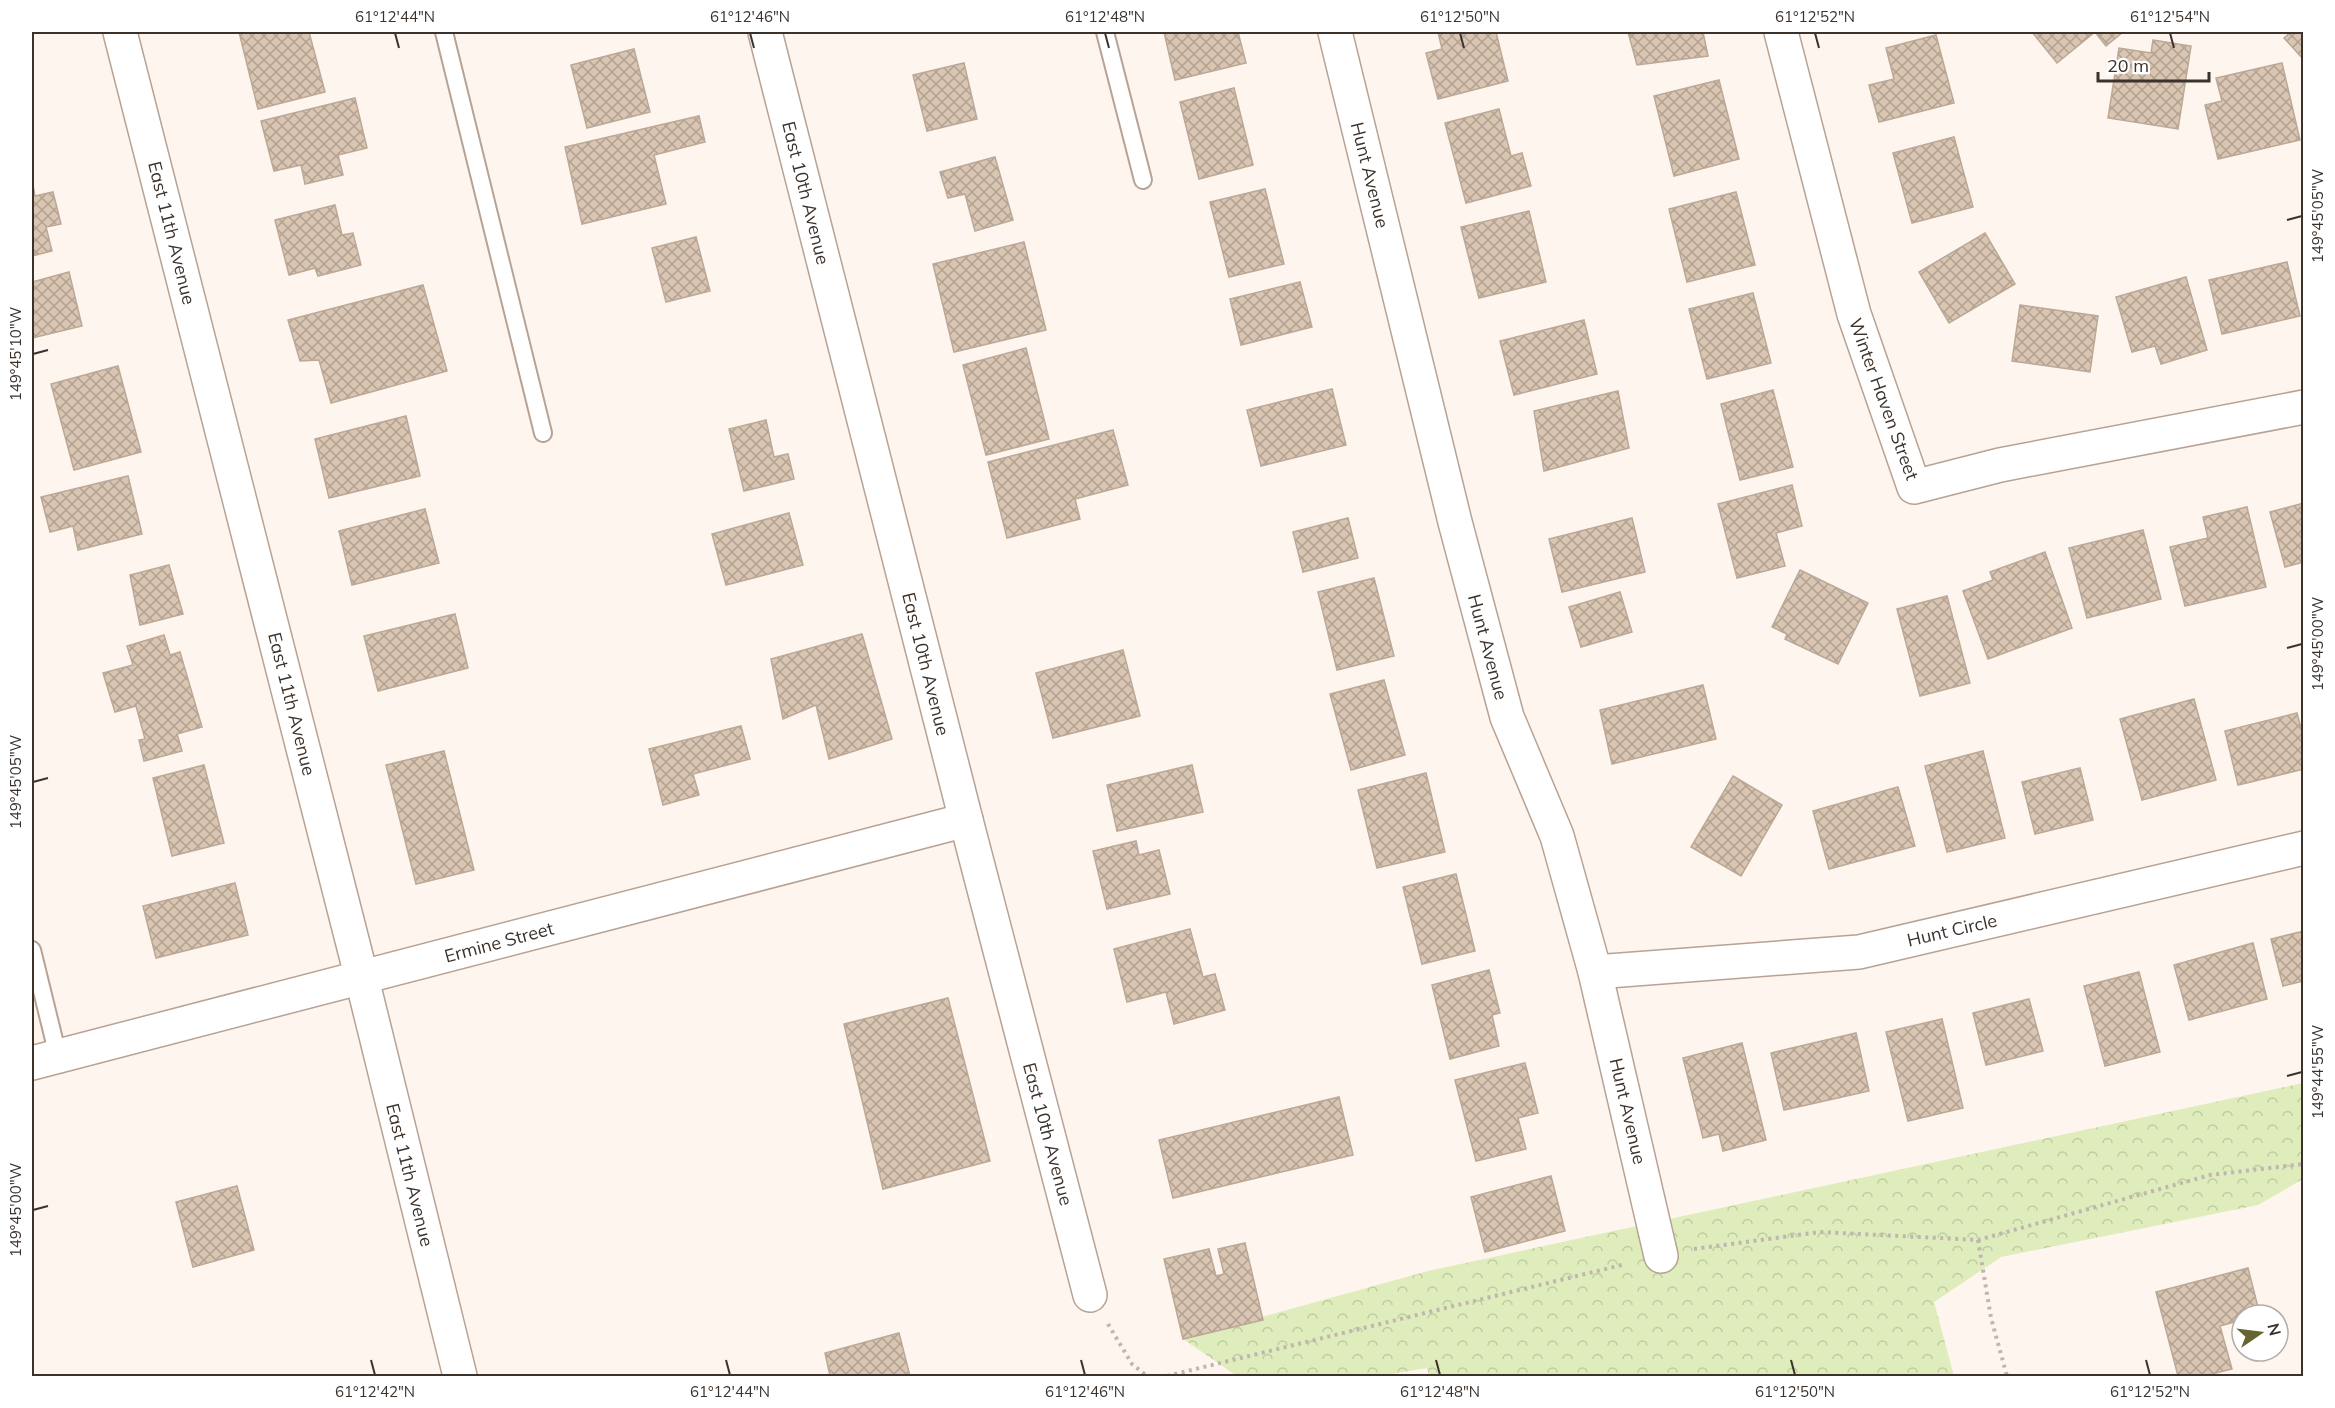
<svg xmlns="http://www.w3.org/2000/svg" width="2335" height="1408" font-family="Mulish,sans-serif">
	<defs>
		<pattern id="forest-crowns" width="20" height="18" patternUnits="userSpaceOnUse" patternTransform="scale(1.5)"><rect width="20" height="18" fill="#deedbb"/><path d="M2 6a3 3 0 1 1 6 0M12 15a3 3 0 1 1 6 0" fill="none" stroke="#bfcca1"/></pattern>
		<pattern id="building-cross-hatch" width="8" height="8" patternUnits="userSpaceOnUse" patternTransform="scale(1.5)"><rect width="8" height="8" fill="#d9c5b2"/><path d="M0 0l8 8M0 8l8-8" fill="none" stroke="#b1a191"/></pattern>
	</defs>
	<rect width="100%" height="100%" fill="#fef5ee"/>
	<polygon fill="url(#forest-crowns)" points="2303,1083 2303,1179 2258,1205 2001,1257 1934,1302 1954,1376 1429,1376 1427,1368 1380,1376 1237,1376 1183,1339 1428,1271"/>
	<g fill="url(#building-cross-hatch)" stroke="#bba896" stroke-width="1.5">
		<polygon points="239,32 309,32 325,92 258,109"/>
		<polygon points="1164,32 1238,32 1246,63 1175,80"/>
		<polygon points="1438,32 1496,32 1508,81 1438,99 1426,53 1442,49"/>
		<polygon points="1628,32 1703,32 1708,56 1637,65"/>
		<polygon points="2032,32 2123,32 2106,46 2095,32 2057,63"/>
		<polygon points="2291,32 2304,32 2304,60 2284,38"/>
		<polygon points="1936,35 1954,103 1879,122 1869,85 1894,79 1886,48"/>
		<polygon points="2153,40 2191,46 2178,129 2108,118 2119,48 2151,53"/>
		<polygon points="634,49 650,112 587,128 571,65"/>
		<polygon points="964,63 977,119 927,131 913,75"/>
		<polygon points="2282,63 2300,140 2218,159 2205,105 2222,101 2216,78"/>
		<polygon points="1719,80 1739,159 1674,176 1654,96"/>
		<polygon points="1234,88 1253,165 1199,179 1180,102"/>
		<polygon points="355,98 367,148 338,155 343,175 305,184 301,165 274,171 261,121"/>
		<polygon points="1499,109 1511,156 1522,153 1531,186 1466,203 1445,123"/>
		<polygon points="699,116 705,142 654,155 666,204 582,224 565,147"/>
		<polygon points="1954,137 1973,207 1912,223 1893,153"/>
		<polygon points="995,157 1013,220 975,231 965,194 948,198 940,172"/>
		<polygon points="32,180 35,196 53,192 61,224 46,227 52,251 32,256"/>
		<polygon points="1265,189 1284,264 1229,277 1210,202"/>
		<polygon points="1736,192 1755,265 1687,282 1669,209"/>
		<polygon points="335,205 342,235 353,233 361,265 318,276 315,268 289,275 275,220"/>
		<polygon points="1529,211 1546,282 1479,298 1461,227"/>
		<polygon points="1985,233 2015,284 1949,323 1919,272"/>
		<polygon points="696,237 710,291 666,302 652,248"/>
		<polygon points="1024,242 1046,330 954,352 933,264"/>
		<polygon points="2287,262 2300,316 2222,334 2209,280"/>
		<polygon points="69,272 82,326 32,338 32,282"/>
		<polygon points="2186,277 2207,350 2161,364 2155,346 2132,352 2116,297"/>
		<polygon points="1300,282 1312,327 1241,345 1230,299"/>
		<polygon points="423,285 447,371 331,403 319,360 300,361 288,320"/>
		<polygon points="1753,293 1771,363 1707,379 1689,309"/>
		<polygon points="2020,305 2098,316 2090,372 2012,361"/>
		<polygon points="1584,320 1597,374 1514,395 1500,341"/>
		<polygon points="1026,348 1049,439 986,455 963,365"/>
		<polygon points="118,366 141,452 74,470 51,384"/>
		<polygon points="1332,389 1346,445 1261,466 1247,410"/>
		<polygon points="1773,390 1793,467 1740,480 1721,404"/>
		<polygon points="1618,391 1629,448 1544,471 1534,411"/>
		<polygon points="406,416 420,476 329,498 315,439"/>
		<polygon points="766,420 774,457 788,454 794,479 744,491 729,429"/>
		<polygon points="1113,430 1128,485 1075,499 1080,519 1007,538 988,462"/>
		<polygon points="128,476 142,534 78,550 73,526 50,532 41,497"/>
		<polygon points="1792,485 1802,526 1776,533 1785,566 1737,578 1718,504"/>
		<polygon points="2304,503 2304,562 2285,567 2270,512"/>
		<polygon points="2247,507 2266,587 2185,606 2170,547 2208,538 2203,517"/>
		<polygon points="425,509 439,563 352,585 339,531"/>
		<polygon points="789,513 803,565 726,585 712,534"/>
		<polygon points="1348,518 1358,558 1303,572 1293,532"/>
		<polygon points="1632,518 1645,572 1562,592 1549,539"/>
		<polygon points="2143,530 2161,599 2087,618 2069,548"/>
		<polygon points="2045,552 2072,628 1988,659 1963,591 1993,580 1990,572"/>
		<polygon points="169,565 183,614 140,625 130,575"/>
		<polygon points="1800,570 1868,603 1838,664 1785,639 1787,634 1772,627"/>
		<polygon points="1374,578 1394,656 1337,670 1318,592"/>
		<polygon points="1620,592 1632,632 1581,647 1569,607"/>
		<polygon points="1947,596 1970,683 1920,696 1897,609"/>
		<polygon points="455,614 468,668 378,691 364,636"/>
		<polygon points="862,634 892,739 829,759 816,705 783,719 771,659"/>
		<polygon points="164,635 170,655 180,652 202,727 177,734 182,751 144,761 139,740 145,739 136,706 115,712 103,673 133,665 127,646"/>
		<polygon points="1123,650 1140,716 1053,738 1036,673"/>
		<polygon points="1384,680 1405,755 1351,770 1330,694"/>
		<polygon points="1703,685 1716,739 1612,764 1600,710"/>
		<polygon points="2194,699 2216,780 2142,800 2120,719"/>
		<polygon points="2297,713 2304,739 2304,769 2238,785 2225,731"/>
		<polygon points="741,726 750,759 693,774 699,795 663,805 649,749"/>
		<polygon points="444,751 474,870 416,884 386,765"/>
		<polygon points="1983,751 2005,838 1947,852 1925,766"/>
		<polygon points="204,765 224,843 172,856 153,778"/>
		<polygon points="1192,765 1203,812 1117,831 1107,785"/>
		<polygon points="2080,768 2093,820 2035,834 2022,782"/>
		<polygon points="1426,773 1445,852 1377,868 1358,790"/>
		<polygon points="1733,776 1782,805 1741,876 1691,847"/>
		<polygon points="1898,787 1915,846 1829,869 1813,811"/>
		<polygon points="1136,841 1139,855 1159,850 1170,894 1107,909 1093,851"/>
		<polygon points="1456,874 1475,951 1422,964 1403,887"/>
		<polygon points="235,883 248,935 156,958 143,906"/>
		<polygon points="1190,929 1203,977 1215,974 1225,1010 1174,1024 1166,992 1127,1002 1114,949"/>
		<polygon points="2304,931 2304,981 2283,986 2271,939"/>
		<polygon points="2253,943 2267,999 2189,1020 2174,965"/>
		<polygon points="1489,970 1500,1013 1492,1015 1499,1046 1450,1059 1432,985"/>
		<polygon points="2139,972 2160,1052 2105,1066 2084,986"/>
		<polygon points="948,998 990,1161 883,1189 844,1024"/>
		<polygon points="2029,999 2043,1051 1986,1065 1973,1013"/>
		<polygon points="1942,1019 1963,1108 1908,1121 1886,1032"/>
		<polygon points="1856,1033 1869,1091 1784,1110 1771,1053"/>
		<polygon points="1742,1043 1766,1140 1723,1151 1719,1134 1703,1138 1683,1058"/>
		<polygon points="1525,1063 1538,1113 1518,1118 1526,1149 1476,1161 1455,1080"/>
		<polygon points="1339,1097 1353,1155 1173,1198 1159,1140"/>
		<polygon points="1551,1176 1565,1231 1485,1252 1471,1197"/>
		<polygon points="237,1186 254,1250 193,1267 176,1202"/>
		<polygon points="1245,1243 1263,1320 1183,1339 1164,1259 1209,1249 1216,1276 1224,1274 1218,1249"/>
		<polygon points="2248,1268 2260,1315 2242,1315 2242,1320 2220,1326 2232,1369 2204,1376 2178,1376 2156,1292"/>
		<polygon points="899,1333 910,1376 830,1376 825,1353"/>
	</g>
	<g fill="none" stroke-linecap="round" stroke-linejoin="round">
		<g stroke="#b8a293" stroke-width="20">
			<g id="lane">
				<polyline points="444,32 543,433"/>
				<polyline points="1105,32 1143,180"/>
				<polyline points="32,950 58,1056"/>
			</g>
		</g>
		<g stroke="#b8a293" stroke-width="36">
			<g id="street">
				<polyline points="120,32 362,979 460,1376"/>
				<polyline points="765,32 966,820 1090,1295"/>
				<polyline points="1335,32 1455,522 1507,717 1557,836 1595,972 1661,1256"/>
				<polyline points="1781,32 1854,314 1914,487 2000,465 2304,407"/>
				<polyline points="1595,972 1859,952 2304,848"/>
				<polyline points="32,1063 966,820"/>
			</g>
		</g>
		<g stroke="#bfb6af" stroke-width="4" stroke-dasharray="3 4.5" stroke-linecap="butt">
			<polyline points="1978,1240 1991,1318 2007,1376"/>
			<polyline points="1694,1249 1820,1232 1978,1240 2210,1175 2304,1164"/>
			<polyline points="1108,1324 1132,1364 1147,1376"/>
			<polyline points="1167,1376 1626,1264"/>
		</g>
		<use href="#lane" stroke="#fff" stroke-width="16"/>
		<use href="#street" stroke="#fff" stroke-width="33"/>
	</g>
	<path fill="none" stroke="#3b322c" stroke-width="2" d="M 395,33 L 399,48M 750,33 L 754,48M 1105,33 L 1109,48M 1460,33 L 1464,48M 1815,33 L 1819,48M 2170,33 L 2174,48M 2287,220 L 2302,216M 33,354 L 48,350M 2287,648 L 2302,644M 33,782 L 48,778M 2287,1076 L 2302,1072M 33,1210 L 48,1206M 371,1360 L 375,1375M 726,1360 L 730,1375M 1081,1360 L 1085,1375M 1436,1360 L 1440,1375M 1791,1360 L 1795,1375M 2146,1360 L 2150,1375"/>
	<g text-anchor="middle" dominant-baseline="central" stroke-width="4.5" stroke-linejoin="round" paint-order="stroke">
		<g font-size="18" fill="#3b322c" stroke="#fff">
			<text transform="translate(1370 175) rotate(76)">Hunt Avenue</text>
			<text transform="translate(806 193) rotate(76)">East 10th Avenue</text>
			<text transform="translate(172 233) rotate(76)">East 11th Avenue</text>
			<text transform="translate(1884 399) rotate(70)">Winter Haven Street</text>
			<text transform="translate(1488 647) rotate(75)">Hunt Avenue</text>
			<text transform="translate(926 664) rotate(76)">East 10th Avenue</text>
			<text transform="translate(292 704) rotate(76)">East 11th Avenue</text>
			<text transform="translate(1952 930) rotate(-13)">Hunt Circle</text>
			<text transform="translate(499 942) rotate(-15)">Ermine Street</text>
			<text transform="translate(1628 1111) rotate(77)">Hunt Avenue</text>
			<text transform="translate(1048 1134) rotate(75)">East 10th Avenue</text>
			<text transform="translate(410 1175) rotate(76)">East 11th Avenue</text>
		</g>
	</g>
	<rect width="2335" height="1408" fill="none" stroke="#ffffff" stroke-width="66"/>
	<g transform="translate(2260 1333) rotate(76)"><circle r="28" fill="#ffffff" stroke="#b1adab" stroke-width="1.5"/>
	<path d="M0-4.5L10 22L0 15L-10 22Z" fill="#666431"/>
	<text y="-9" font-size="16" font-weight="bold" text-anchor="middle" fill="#3b322c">N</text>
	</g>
	<path d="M2098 72v9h111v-9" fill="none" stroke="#3b322c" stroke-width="3"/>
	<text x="2107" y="72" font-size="18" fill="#3b322c" stroke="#ffffff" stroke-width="4.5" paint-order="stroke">20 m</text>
	<rect x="33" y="33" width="2269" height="1342" fill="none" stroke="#3b322c" stroke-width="2"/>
	<g font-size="15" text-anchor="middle" fill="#3b322c">
		<text x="395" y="22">61°12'44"N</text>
		<text x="750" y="22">61°12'46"N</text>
		<text x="1105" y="22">61°12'48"N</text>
		<text x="1460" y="22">61°12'50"N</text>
		<text x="1815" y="22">61°12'52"N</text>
		<text x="2170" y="22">61°12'54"N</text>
		<text transform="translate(2318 216) rotate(-90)" y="5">149°45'05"W</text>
		<text transform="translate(16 354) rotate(-90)" y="5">149°45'10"W</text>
		<text transform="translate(2318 644) rotate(-90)" y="5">149°45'00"W</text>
		<text transform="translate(16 782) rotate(-90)" y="5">149°45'05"W</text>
		<text transform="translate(2318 1072) rotate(-90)" y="5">149°44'55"W</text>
		<text transform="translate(16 1210) rotate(-90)" y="5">149°45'00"W</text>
		<text x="375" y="1397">61°12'42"N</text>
		<text x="730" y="1397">61°12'44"N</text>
		<text x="1085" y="1397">61°12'46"N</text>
		<text x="1440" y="1397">61°12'48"N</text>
		<text x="1795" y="1397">61°12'50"N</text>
		<text x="2150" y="1397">61°12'52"N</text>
	</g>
</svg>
